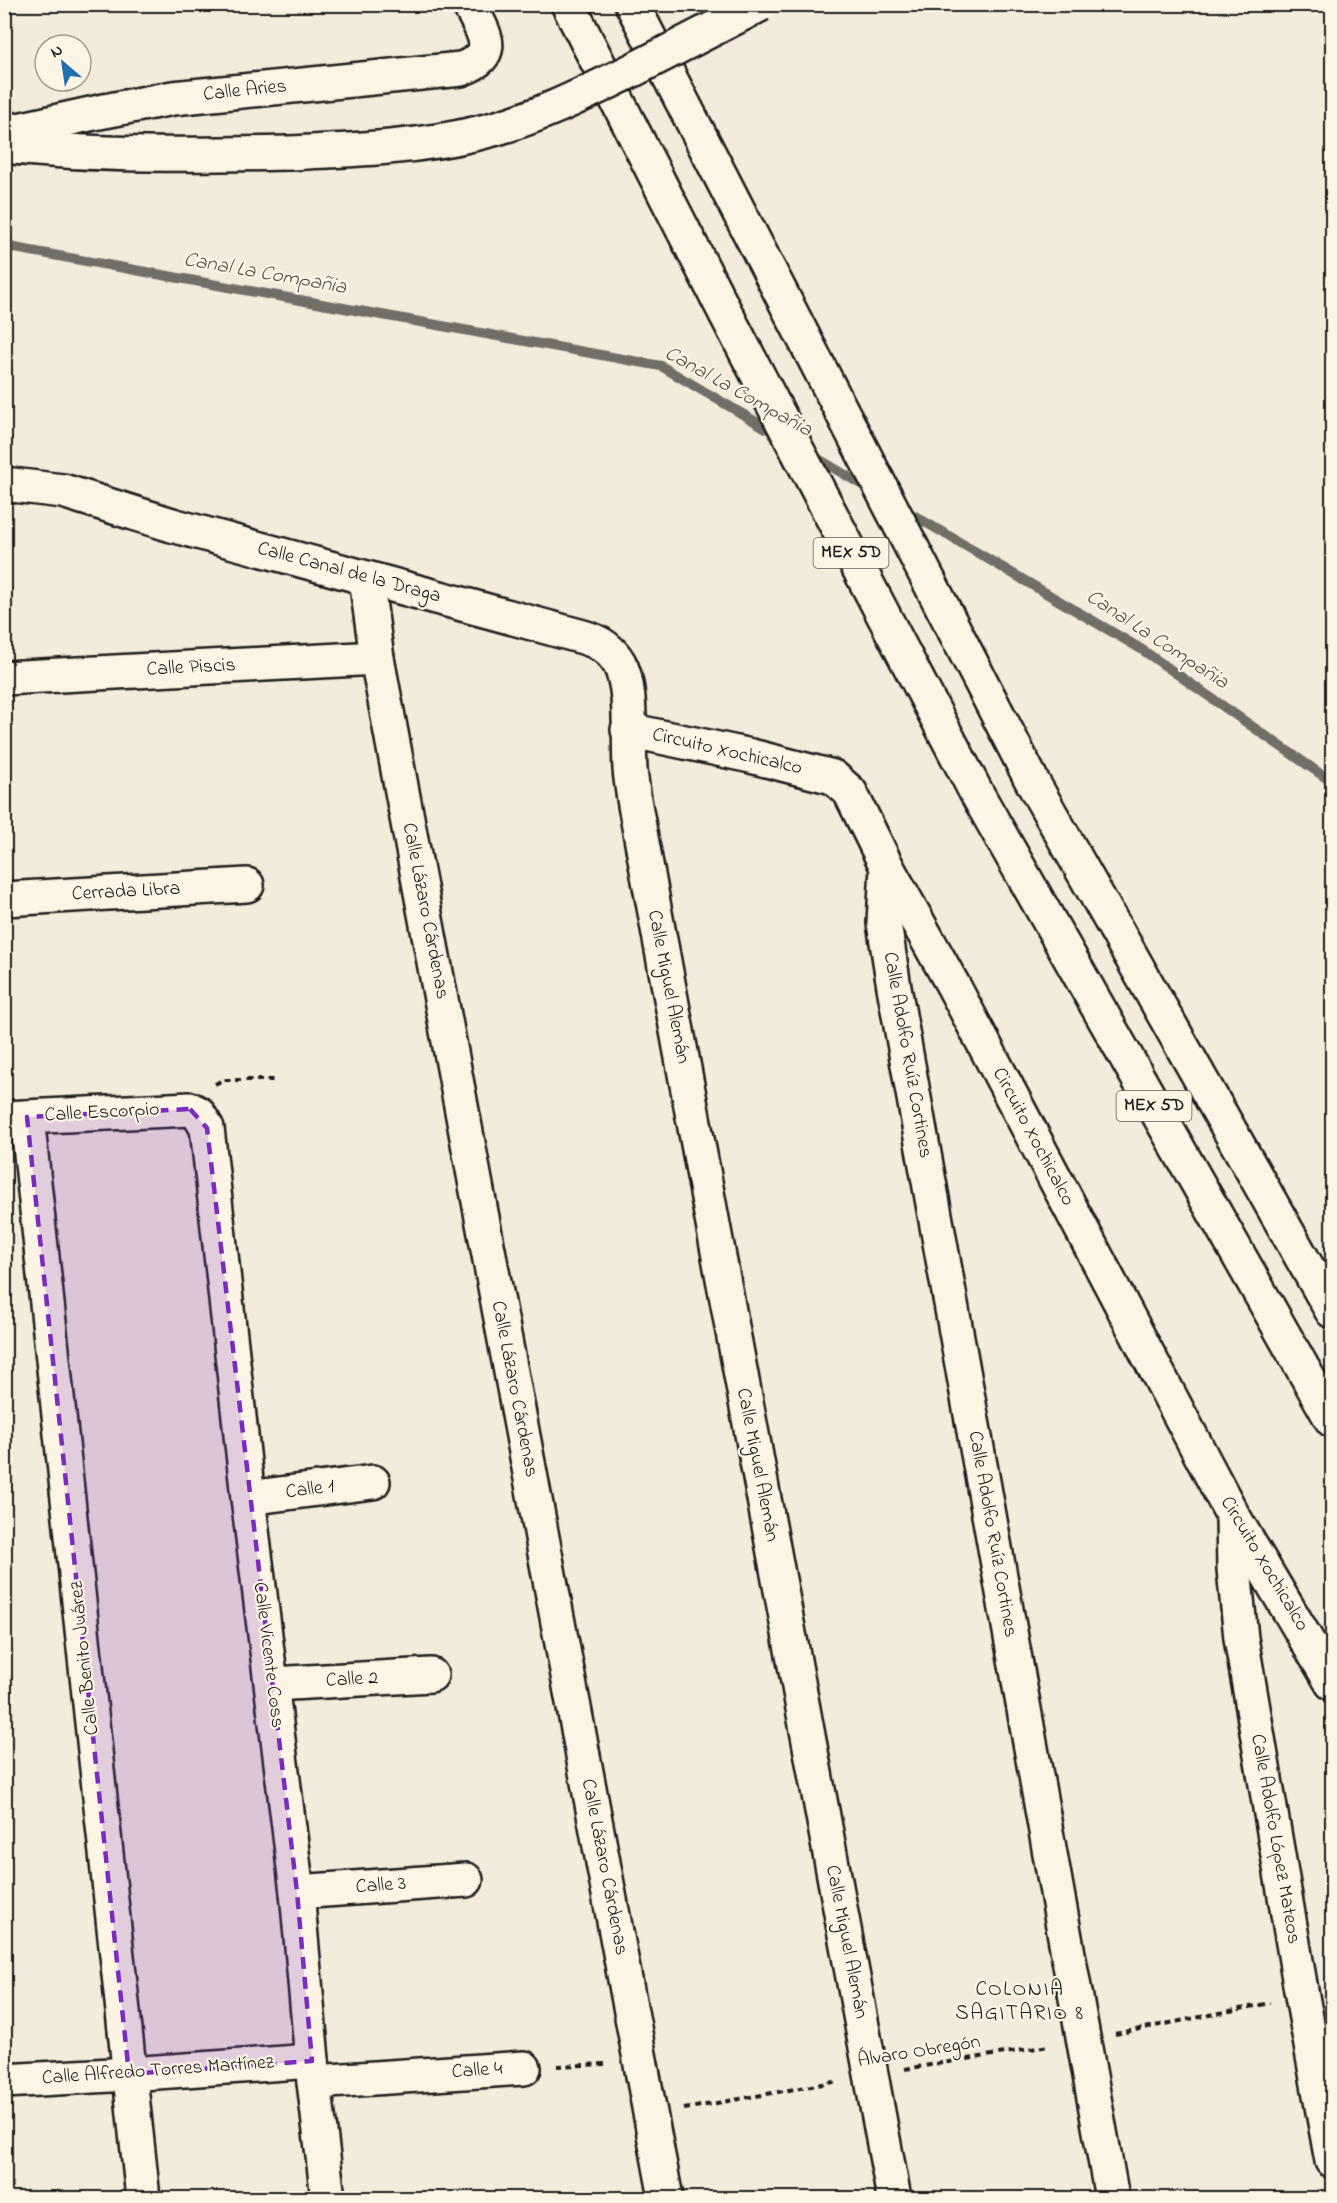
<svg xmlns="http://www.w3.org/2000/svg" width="1337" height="2203" font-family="'Indie Flower',sans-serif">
	<rect width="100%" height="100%" fill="#f3ecdd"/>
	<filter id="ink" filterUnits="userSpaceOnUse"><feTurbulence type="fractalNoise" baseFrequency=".0167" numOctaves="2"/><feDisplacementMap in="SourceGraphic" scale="12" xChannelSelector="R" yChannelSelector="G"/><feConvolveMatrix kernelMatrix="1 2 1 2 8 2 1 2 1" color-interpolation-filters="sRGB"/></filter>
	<g filter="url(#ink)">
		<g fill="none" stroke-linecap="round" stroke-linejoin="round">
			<g stroke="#716e68" stroke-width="10">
				<polyline points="4,246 661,366 778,435"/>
				<polyline points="810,454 871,490"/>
				<polyline points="903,509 1141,649 1332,782"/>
			</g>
			<g stroke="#1c1c1c" stroke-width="38">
				<g id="minor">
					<path d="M 4,133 L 99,112 L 173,98 L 461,69 C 502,54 483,33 469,4"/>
					<path d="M 4,146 C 99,156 193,155 287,153"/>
					<path d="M 4,484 L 63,491 L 172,525 L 583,637 C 598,641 611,649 619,663 C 633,687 628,740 630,769 C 631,781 633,793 635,805 L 894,2198"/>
					<polyline points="366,579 377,658 666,2198"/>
					<polyline points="4,678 377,658"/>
					<polyline points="628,730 751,756 833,777 850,792 887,867 954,987 1233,1516 1332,1683"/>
					<polyline points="887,867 884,923 894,987 1112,2198"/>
					<polyline points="4,899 247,885"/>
					<polyline points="27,1117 143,2198"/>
					<polyline points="4,1118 190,1109 198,1113 207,1128 248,1498 297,1892 314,2082 328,2198"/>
					<polyline points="248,1498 373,1482"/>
					<polyline points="1233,1517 1234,1569 1241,1638 1302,1996 1332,2161"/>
					<polyline points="273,1684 431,1675"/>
					<polyline points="297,1892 466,1880"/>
					<polyline points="4,2081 129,2074 312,2061"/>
					<polyline points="314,2082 524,2068"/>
				</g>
			</g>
			<g stroke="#1c1c1c" stroke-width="38">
				<g id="highway">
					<polyline points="568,4 726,314 976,792 1332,1420"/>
					<polyline points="632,4 1033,783 1332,1311"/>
				</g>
			</g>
			<g stroke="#1c1c1c" stroke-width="4" stroke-dasharray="6 4.5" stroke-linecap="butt">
				<polyline points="215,1084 223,1080 273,1080"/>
				<polyline points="1115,2034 1270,2003"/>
				<polyline points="557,2066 607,2064"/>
				<polyline points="905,2069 1049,2046"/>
				<polyline points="684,2109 839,2081"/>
			</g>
			<use href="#minor" stroke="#fcf5e5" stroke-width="33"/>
			<use href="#highway" stroke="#fcf5e5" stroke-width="33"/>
			<g stroke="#1c1c1c" stroke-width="38" stroke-linecap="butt">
				<path id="minor-bridge" d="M 287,153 C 352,150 416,148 478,133 C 534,120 584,94 635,69 C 677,47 719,26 761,4"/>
			</g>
			<use href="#minor-bridge" stroke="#fcf5e5" stroke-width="33"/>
		</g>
	</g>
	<path fill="#7b2cbf" fill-opacity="0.2" stroke="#7b2cbf" stroke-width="4.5" stroke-dasharray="12 8" stroke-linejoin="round" d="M 190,1109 L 207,1128 L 297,1892 L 312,2061 L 129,2074 L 27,1117 Z"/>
	<g text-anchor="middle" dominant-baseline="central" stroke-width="4.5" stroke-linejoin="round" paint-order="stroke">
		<g fill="#fcf5e5" stroke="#5f5d58" stroke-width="1.5">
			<rect x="813.5" y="538" width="75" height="30" rx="4.5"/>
			<rect x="1116.5" y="1091" width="75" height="30" rx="4.5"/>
		</g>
		<g font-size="18" font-weight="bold" fill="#1c1c1c">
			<text x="851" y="553">MEX 5D</text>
			<text x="1154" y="1106">MEX 5D</text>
		</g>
		<g font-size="20" fill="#1c1c1c" stroke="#fcf5e5">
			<text transform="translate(245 91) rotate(-6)">Calle Aries</text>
			<text transform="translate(349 573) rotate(15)">Calle Canal de la Draga</text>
			<text transform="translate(191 668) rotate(-3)">Calle Piscis</text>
			<text transform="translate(727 752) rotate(13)">Circuito Xochicalco</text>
			<text transform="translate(126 892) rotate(-3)">Cerrada Libra</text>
			<text transform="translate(425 911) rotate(79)">Calle Lázaro Cárdenas</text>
			<text transform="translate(668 987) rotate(79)">Calle Miguel Alemán</text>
			<text transform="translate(907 1055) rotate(80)">Calle Adolfo Ruíz Cortines</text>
			<text transform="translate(102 1113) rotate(-3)">Calle Escorpio</text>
			<text transform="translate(1033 1137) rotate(62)">Circuito Xochicalco</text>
			<text transform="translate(514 1389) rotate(79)">Calle Lázaro Cárdenas</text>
			<text transform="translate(757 1465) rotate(79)">Calle Miguel Alemán</text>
			<text transform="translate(310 1490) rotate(-7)">Calle 1</text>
			<text transform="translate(992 1534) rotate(80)">Calle Adolfo Ruíz Cortines</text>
			<text transform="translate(1264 1564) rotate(59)">Circuito Xochicalco</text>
			<text transform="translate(268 1655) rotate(83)">Calle Vicente Coss</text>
			<text transform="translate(85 1658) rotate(-96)">Calle Benito Juárez</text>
			<text transform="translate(352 1680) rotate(-3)">Calle 2</text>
			<text transform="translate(1275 1839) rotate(80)">Calle Adolfo López Mateos</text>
			<text transform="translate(604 1867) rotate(79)">Calle Lázaro Cárdenas</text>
			<text transform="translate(381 1886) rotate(-4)">Calle 3</text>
			<text transform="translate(846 1942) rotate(79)">Calle Miguel Alemán</text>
			<text transform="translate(919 2052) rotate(-9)">Álvaro Obregón</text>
			<text transform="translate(158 2071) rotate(-4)">Calle Alfredo Torres Martínez</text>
			<text transform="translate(477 2071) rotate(-4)">Calle 4</text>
		</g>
		<g font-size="21" font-style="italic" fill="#55534f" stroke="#fcf5e5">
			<text transform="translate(265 274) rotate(10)">Canal La Compañia</text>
			<text transform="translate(738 392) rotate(29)">Canal La Compañia</text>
			<text transform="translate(1157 640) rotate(33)">Canal La Compañia</text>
		</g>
		<g font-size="21" letter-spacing="1.5" fill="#1c1c1c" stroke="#fcf5e5">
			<text x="1020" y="1990">COLONIA<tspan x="1020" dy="24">SAGITARIO 8</tspan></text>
		</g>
	</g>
	<rect width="1337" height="2203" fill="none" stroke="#fcf5e5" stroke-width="24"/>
	<rect x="12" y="12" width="1313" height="2179" fill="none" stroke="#1c1c1c" stroke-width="2" filter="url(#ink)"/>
	<g transform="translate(63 63) rotate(331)"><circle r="28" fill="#fcf5e5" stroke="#a29e95" stroke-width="1.5"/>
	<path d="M0-4.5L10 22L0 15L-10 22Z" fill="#1f6fb2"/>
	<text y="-9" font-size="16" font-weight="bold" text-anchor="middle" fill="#1c1c1c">N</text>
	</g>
</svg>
